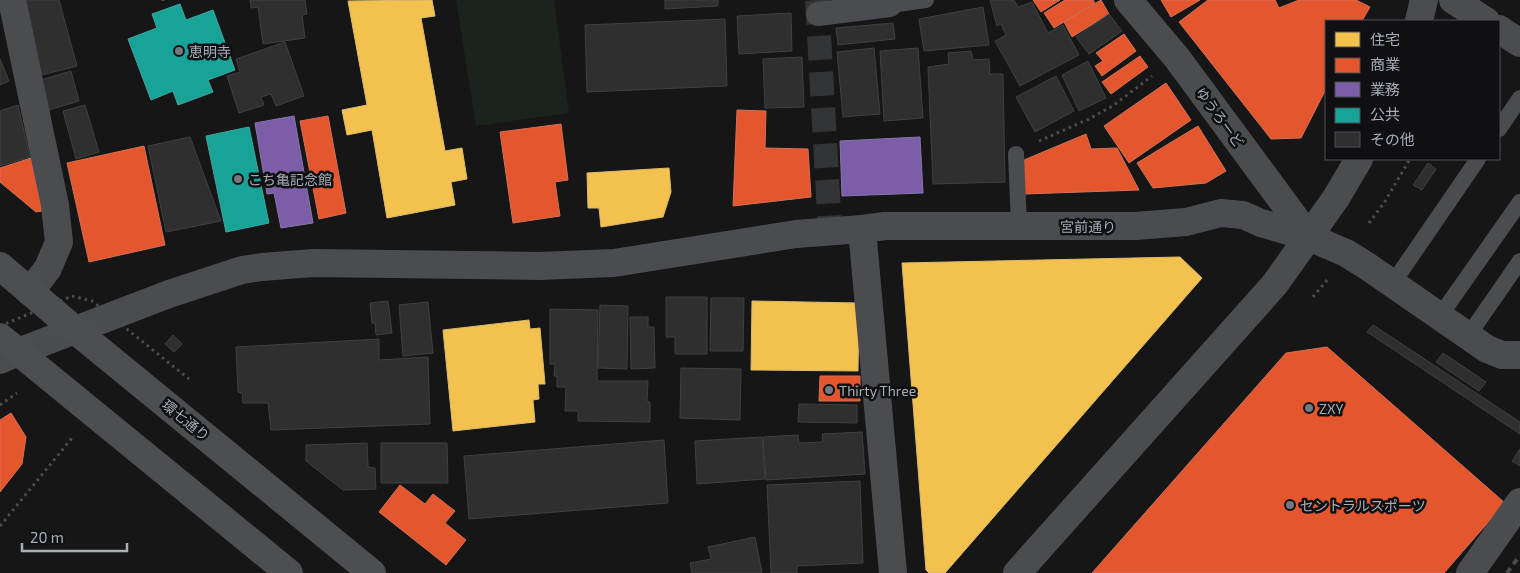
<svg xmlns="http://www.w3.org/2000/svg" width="1520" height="573" font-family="'Exo 2','Noto Sans JP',sans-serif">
	<rect width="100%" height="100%" fill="#161616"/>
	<polygon fill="#1c231c" points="456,0 554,0 569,113 476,126"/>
	<g fill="#f2c14e" stroke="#dcbb6e">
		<polygon points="432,0 435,16 421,18 445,151 462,148 467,179 451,182 455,205 387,218 372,130 347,135 342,110 367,105 348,1"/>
		<polygon points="669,168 671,192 663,217 601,227 599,208 588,208 587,173"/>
		<polygon points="1180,257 1202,278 945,573 929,573 926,570 902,263"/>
		<polygon points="752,301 859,303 858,371 751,370"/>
		<polygon points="529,320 530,329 540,328 545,384 538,384 539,399 533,400 535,422 453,431 443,330"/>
	</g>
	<g fill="#e4572e" stroke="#d27157">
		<polygon points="1033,0 1060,0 1041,12"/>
		<polygon points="1065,0 1093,0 1095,3 1054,28 1044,13"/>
		<polygon points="1101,0 1109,14 1072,37 1064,22"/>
		<polygon points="1161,0 1200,0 1171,17"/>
		<polygon points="1208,0 1275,0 1279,8 1299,0 1356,0 1370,7 1362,21 1326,21 1326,89 1301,138 1271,139 1179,22"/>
		<polygon points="1124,34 1136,51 1102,76 1095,66 1103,61 1096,53"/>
		<polygon points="1140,56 1148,67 1111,94 1102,82"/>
		<polygon points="1166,83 1191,120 1129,163 1104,126"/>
		<polygon points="737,110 766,111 765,148 808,149 811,197 733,206"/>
		<polygon points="328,116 346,213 319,219 300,121"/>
		<polygon points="561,124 568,180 555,182 560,216 513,223 500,132"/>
		<polygon points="1198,126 1226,171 1206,183 1153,188 1137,163"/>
		<polygon points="1086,134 1091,149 1117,148 1139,190 1025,194 1024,160"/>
		<polygon points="144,146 165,245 89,262 67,163"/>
		<polygon points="31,158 42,211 36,212 0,182 0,168"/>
		<polygon points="1327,347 1505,503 1444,573 1092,573 1286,353"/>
		<polygon points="820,376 860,376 860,401 819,401"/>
		<polygon points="11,413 26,437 22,464 0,492 0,420"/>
		<polygon points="400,485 425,504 433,494 455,511 445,523 466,540 446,565 379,512"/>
	</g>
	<g fill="#7b5ea7" stroke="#8876ac">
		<polygon points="294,116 313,223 281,228 274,193 267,194 255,123"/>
		<polygon points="920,137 923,193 842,196 840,141"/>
	</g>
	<g fill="#17a398" stroke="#42a6a1">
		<polygon points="180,4 186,20 213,10 235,70 208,80 213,92 178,105 173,91 151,100 128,39 157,28 152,14"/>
		<polygon points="249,127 269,223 226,232 206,136"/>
	</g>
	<g fill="#2f2f30" stroke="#3e4042">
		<polygon points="21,0 59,0 77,66 42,75"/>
		<polygon points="250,0 305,0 307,14 302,15 305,38 263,44 258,7 251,8"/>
		<polygon points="665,0 718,0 718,6 665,9"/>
		<polygon points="990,0 1014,0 1018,7 1032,2 1048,33 1063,25 1079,55 1020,86 995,41 1006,35 1001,24 997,26"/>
		<polygon points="983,7 989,45 924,51 919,19"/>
		<polygon points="791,13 792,51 739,54 737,16"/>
		<polygon points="1109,14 1122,31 1089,54 1076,37"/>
		<polygon points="725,19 727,86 587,92 585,25"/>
		<polygon points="893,23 895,39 838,45 836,28"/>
		<polygon points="285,42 304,96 276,106 271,94 261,97 264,105 239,113 227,76 240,72 236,59"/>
		<polygon points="874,48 880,114 843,117 837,52"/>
		<polygon points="918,48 923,118 884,121 880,51"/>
		<polygon points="971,51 973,60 989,59 990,74 1003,74 1005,182 933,184 928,67 949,64 948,53"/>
		<polygon points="802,57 804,107 765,108 763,59"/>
		<polygon points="0,59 9,81 0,85"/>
		<polygon points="1088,61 1106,98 1079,111 1062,75"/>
		<polygon points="71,71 79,101 49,110 41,80"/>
		<polygon points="1056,76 1074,111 1035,132 1016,97"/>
		<polygon points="18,105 30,157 0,166 0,111"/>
		<polygon points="85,105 99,152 76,159 63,111"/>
		<polygon points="190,137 221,221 166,232 148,146"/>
		<polygon points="1428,163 1436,169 1422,190 1413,185"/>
		<polygon points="666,297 707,297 707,354 675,354 675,337 666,337"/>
		<polygon points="711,298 744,298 743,351 710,351"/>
		<polygon points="388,301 392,333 376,335 375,323 372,323 370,303"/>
		<polygon points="428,302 433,353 403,356 399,305"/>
		<polygon points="600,305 628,306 627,369 598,368"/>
		<polygon points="550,309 598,310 597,381 648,381 647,401 650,402 650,422 578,421 578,411 565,411 566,387 557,387 557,376 554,376 555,364 550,364"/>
		<polygon points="630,317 648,317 648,327 654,327 655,368 631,369"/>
		<polygon points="1373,325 1520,422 1520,434 1367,332"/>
		<polygon points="173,335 182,344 174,352 165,344"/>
		<polygon points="379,339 379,360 428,357 430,424 271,430 268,403 243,403 242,393 238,392 236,347"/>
		<polygon points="1443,353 1486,382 1479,391 1436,362"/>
		<polygon points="681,368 741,369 740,420 680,418"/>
		<polygon points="799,404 857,405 857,423 798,422"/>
		<polygon points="862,432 865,474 766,480 763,437 798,435 799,443 823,442 822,434"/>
		<polygon points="762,437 765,479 697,484 695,441"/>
		<polygon points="664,440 668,503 469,519 464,456"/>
		<polygon points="367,443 368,467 375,468 376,489 343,490 306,461 306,445"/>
		<polygon points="381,443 447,443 448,483 381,483"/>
		<polygon points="1520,449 1520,466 1512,461"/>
		<polygon points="860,481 863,563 797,566 797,573 771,573 767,485"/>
		<polygon points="755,537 762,573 692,573 690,563 711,559 708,547"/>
	</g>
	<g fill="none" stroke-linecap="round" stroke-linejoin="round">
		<polyline stroke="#333436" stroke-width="24" stroke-dasharray="24 12" stroke-linecap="butt" points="817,0 830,231"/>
		<g stroke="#4c4d51" stroke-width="3" stroke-dasharray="2.5 4" stroke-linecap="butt">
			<polyline points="163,0 163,1"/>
			<polyline points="1039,141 1089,119 1114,105 1152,76"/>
			<polyline points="1369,223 1384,203 1410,159"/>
			<polyline points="1313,297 1327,280"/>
			<polyline points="0,405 17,393"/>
			<polyline points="0,526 72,438"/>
		</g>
		<g stroke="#4a4c4f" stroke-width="16">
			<polyline points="890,5 926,0"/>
			<polyline points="1499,129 1520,98"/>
			<polyline points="1016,154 1019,225"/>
			<polyline points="1393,283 1478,159"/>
			<polyline points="1440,316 1520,202"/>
			<polyline points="1468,336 1520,261"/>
		</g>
		<polyline stroke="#4a4c4f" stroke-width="24" points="818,14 890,5"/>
		<g stroke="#4a4c4f" stroke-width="28">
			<polyline points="12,0 55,205 59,242 48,268 30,292"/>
			<polyline points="1128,0 1177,58 1309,237"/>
			<polyline points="893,573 862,229 885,226 1135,226 1186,222 1221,213 1243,215 1261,223 1309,237"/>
			<polyline points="1470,573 1520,502"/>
		</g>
		<g stroke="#4a4c4f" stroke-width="28">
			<polyline points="1453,0 1486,21"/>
			<polyline points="1419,21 1424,0"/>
			<polyline points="1499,29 1520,43"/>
			<polyline points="1309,237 1346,253 1367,266 1487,349 1502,355 1520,355"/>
			<polyline points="0,360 18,352 169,294 242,270 262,267 313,263 539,266 614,263 796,234 862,229"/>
			<polyline points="1017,573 1275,284 1336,198 1359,159"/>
		</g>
		<g stroke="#4c4e51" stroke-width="28">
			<polyline points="0,266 75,330 372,573"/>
			<polyline points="0,337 289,573"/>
		</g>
		<polyline stroke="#4a4c4e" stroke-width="4" stroke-dasharray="6 5" stroke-linecap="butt" points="1507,573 1520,555"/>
		<polyline stroke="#4c4d51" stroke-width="3" stroke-dasharray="2.5 4" stroke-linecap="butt" points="0,326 72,296 92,301 189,379"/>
	</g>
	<g fill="#74797f" stroke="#101012" stroke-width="2">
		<circle cx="179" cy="51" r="5"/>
		<circle cx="238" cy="179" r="5"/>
		<circle cx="829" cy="390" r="5"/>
		<circle cx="1309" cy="408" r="5"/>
		<circle cx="1290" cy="505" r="5"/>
	</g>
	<g text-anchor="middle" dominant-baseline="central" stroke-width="5" stroke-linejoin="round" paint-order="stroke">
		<g font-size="14" fill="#a7aeb7" stroke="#101012" text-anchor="start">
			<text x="189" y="51">恵明寺</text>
			<text x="248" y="179">こち亀記念館</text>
			<text x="839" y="390">Thirty Three</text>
			<text x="1319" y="408">ZXY</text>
			<text x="1300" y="505">セントラルスポーツ</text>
		</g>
		<g font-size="14" fill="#a7aeb7" stroke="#101012">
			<text transform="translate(1220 117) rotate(54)">ゆうろーど</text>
			<text x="1088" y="226">宮前通り</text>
			<text transform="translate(186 420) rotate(39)">環七通り</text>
		</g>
	</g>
	<rect x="1325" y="20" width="175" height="140" fill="#101012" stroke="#4c4f54"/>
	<rect x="1335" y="32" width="25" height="15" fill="#f2c14e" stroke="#4c4f54"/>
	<text x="1370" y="45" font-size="15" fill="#a7aeb7">住宅</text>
	<rect x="1335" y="58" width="25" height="15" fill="#e4572e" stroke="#4c4f54"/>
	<text x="1370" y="70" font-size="15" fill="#a7aeb7">商業</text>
	<rect x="1335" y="82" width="25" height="15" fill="#7b5ea7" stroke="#4c4f54"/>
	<text x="1370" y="95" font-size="15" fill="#a7aeb7">業務</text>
	<rect x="1335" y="108" width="25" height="15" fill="#17a398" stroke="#4c4f54"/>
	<text x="1370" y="120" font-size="15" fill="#a7aeb7">公共</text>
	<rect x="1335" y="132" width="25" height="15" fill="#2f2f30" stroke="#4c4f54"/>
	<text x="1370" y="145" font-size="15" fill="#a7aeb7">その他</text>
	<path d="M22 543v8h105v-8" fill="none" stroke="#a7aeb7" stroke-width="2.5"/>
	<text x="30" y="543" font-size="15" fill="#a7aeb7" stroke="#101012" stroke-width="4" paint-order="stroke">20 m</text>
</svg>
